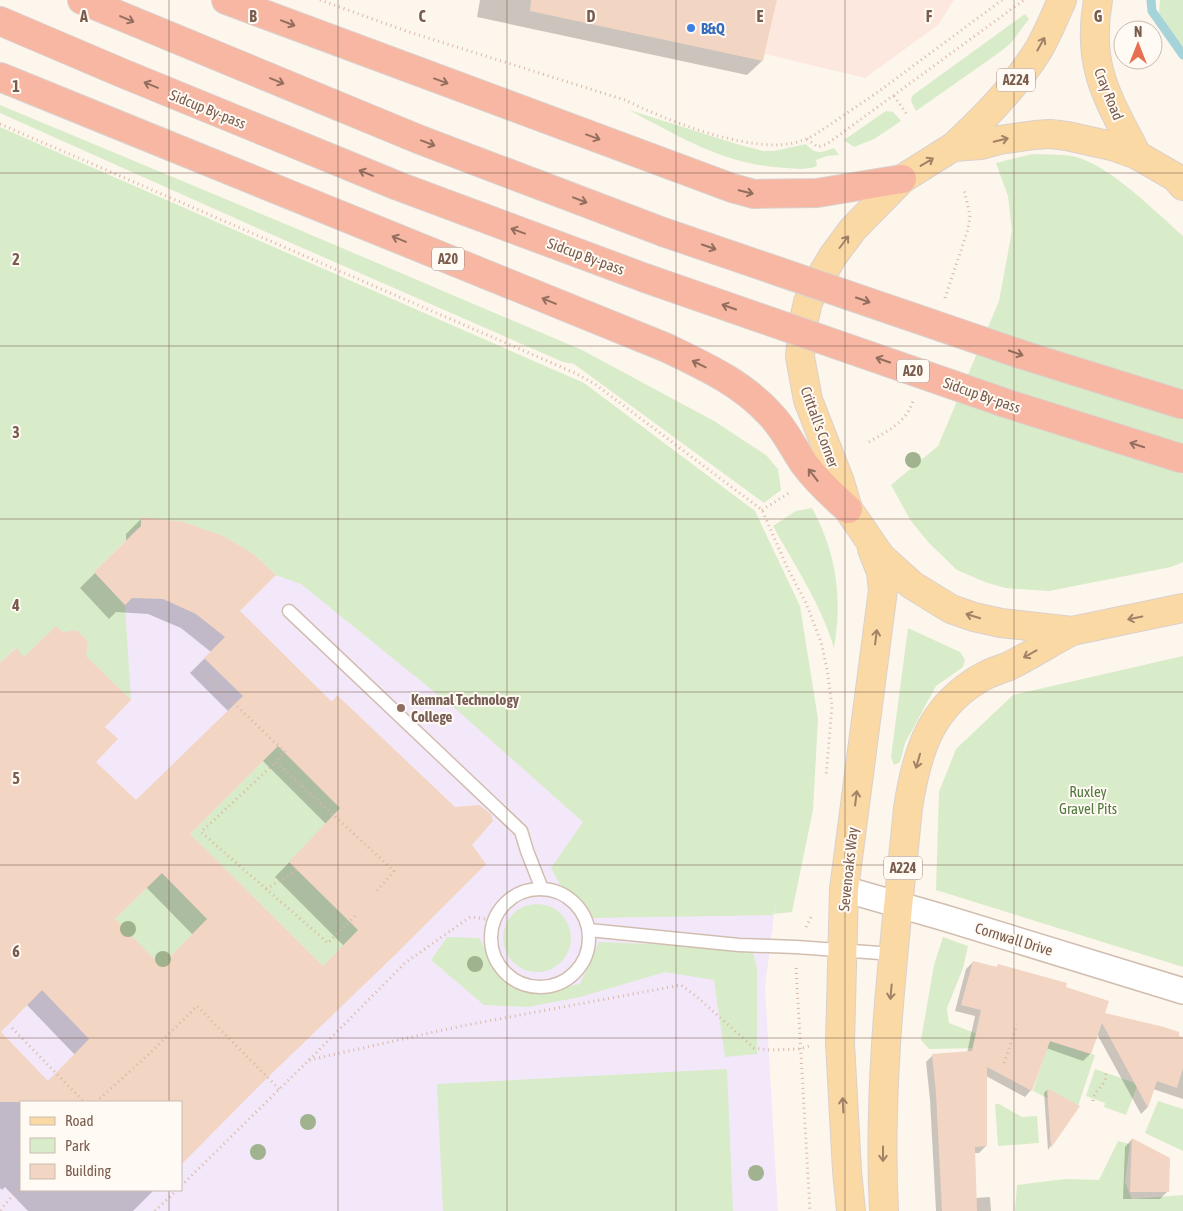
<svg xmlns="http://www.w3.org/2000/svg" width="1183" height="1211" font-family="'Asap Condensed',sans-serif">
	<rect width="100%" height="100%" fill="#fdf6ec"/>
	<polygon fill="#fde8e0" points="777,0 954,0 938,25 865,78 765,54"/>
	<path fill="#f3e8fa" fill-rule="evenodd" d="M 0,147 L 779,876 L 765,987 L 778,1211 L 0,1211 ZM 21,1102 L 181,1102 L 181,1190 L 21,1190 Z"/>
	<g fill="#d8ecc9">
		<polygon points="1160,0 1183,0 1183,61 1159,13"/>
		<polygon points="1025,14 1029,19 1011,43 1000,52 916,111 912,103 911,99 913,95"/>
		<polygon points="0,105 302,231 582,350 714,421 766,455 778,469 781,490 764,503 574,364 563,362 257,228 0,113"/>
		<path d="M 629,110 L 740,145 L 763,151 L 774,151 L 806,144 C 816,155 821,153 834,148 L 839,155 L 827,156 L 816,160 L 817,166 C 807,170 796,169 786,168 C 725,165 682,138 629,110 Z"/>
		<polygon points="886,111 893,112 901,121 874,139 854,147 844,140"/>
		<polygon points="0,127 584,383 755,511 800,606 818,719 813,810 792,912 774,914 776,902 773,915 593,918 578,898 562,888 551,868 583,822 458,711 301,584 276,575 252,553 223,536 184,522 141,518 141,533 137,529 94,572 125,605 131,700 86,656 88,641 76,630 63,632 56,626 24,657 15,648 0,663"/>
		<path d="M 1032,154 C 1047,155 1067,153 1082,159 C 1114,170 1157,213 1183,236 L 1183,562 L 1171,567 L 1049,591 L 1005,588 L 985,582 L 957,570 L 929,543 L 911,521 L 891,485 L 938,446 L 999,301 L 1012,231 L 1008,196 L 996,163 Z"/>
		<path d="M 812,508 C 836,552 843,598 834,648 C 821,604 795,566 773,526 L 796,511 Z"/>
		<polygon points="908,628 960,652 965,660 963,667 936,686 905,743 900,762 894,765 891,757"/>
		<polygon points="1183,656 1183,967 936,890 939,792 956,749 1013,695"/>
		<polygon points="278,746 411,879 323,966 190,834"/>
		<polygon points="162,873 219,931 195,931 161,966 115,919"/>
		<circle cx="537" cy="938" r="34"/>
		<polygon points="447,937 479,938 503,979 542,992 580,984 599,942 752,948 757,968 757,1054 725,1057 714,980 665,972 580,997 528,1007 484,1005 431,960"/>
		<polygon points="943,937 968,946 963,968 947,1008 949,1023 980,1035 983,1048 929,1049 921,1040 934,965"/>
		<polygon points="1049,1041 1095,1055 1076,1112 1033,1091"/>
		<polygon points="727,1069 733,1211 443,1211 437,1084"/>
		<polygon points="1095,1069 1138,1084 1126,1115 1104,1107 1105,1103 1086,1096"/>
		<polygon points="1158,1101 1183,1109 1183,1151 1145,1133"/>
		<polygon points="995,1104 999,1104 1022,1117 1037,1116 1039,1143 998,1146"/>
		<polygon points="1118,1141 1130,1144 1125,1182 1132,1199 1183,1195 1183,1211 1015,1211 1017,1185 1065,1179 1099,1180"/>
	</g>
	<g fill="#0003" fill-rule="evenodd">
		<polygon points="480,0 775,0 762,61 747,75 477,17"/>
		<path d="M 141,519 L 239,611 L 331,703 L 337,697 L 454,808 L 490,815 L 181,1102 L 21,1102 L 21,1190 L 154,1190 L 133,1211 L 28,1211 L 5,1187 L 2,1190 L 0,1188 L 0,1032 L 47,1082 L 75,1055 L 26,1004 L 0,1031 L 0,665 L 24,659 L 85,656 L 103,727 L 94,762 L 136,801 L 228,711 L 190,673 L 211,652 L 181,628 L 148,614 L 116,612 L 109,619 L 80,588 L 126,542 L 126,534 ZM 262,760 L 326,824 L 275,877 L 344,946 L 322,968 L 188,834 ZM 146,887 L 193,935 L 161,968 L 113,920 Z"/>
		<polygon points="973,962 996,968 999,965 1064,988 1104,1014 1183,1038 1183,1099 1153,1089 1147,1108 1141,1114 1097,1034 1090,1054 1083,1061 1046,1048 1031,1090 1025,1097 986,1076 986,1146 979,1153 974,1153 975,1198 990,1197 991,1211 936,1211 930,1100 926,1062 932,1056 967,1053 975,1016 955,1011 966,969"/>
		<polygon points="1047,1090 1078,1106 1048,1150 1044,1093"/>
		<polygon points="1132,1139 1168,1191 1160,1199 1123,1199 1125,1147"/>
	</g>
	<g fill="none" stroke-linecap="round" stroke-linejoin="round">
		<polyline stroke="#a5d3da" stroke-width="9" points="1151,0 1152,11 1183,55"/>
	</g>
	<g fill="#f3d5c3" fill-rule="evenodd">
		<polygon points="531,0 777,0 763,61 530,11"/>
		<path d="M 141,517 L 184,522 L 223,536 L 252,553 L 276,575 L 240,611 L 332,702 L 337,695 L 455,807 L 479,805 L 491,814 L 493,821 L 472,845 L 486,864 L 396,954 L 265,1080 L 181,1165 L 181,1102 L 0,1102 L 0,663 L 16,648 L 24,657 L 56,626 L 63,632 L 76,630 L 88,641 L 86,656 L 131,700 L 105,727 L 118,739 L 96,762 L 136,800 L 243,696 L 204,658 L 225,637 L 196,614 L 163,599 L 132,598 L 125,605 L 94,572 L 141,526 ZM 278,746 L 340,808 L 289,862 L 358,930 L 323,966 L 190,834 ZM 162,873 L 207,919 L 161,966 L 115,919 ZM 42,990 L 89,1039 L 48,1081 L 1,1032 Z"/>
		<polygon points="973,961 997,967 998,964 1067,983 1066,987 1109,1001 1105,1013 1164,1027 1179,1032 1179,1036 1183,1037 1183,1068 1177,1088 1157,1081 1148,1108 1102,1023 1091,1054 1050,1041 1032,1091 987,1067 987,1146 975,1147 977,1211 942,1211 936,1093 932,1054 972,1051 981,1010 961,1005"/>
		<polygon points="1047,1088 1080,1106 1051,1148"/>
		<polygon points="1132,1138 1170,1158 1169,1192 1130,1192"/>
	</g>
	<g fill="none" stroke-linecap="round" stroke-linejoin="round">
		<g stroke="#d1beb0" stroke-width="15">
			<g id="lane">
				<polyline points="289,611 521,831 527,851 542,889"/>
				<circle cx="540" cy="938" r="49"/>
				<polyline points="589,930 739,945 796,947 894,954"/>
			</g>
		</g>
		<g stroke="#d1beb0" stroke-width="28">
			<polyline id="street" points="844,889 945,918 1183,991"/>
		</g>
		<g stroke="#dad1cd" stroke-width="30">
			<g id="primary">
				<path d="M 1098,0 C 1086,67 1108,98 1137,155"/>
				<path d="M 953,147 C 985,118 1016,86 1039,49 C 1048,33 1055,16 1062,0"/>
				<polyline points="1183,186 1175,177 1137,155 1112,146 1067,136 1050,134 1035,135 999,140 981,145 953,147 902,179 853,229 833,256 820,278 808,302 803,324 800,357 808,400 840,482 848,509 881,557 912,585 951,609 974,617 1001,623 1072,631 1183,608"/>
				<polyline points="851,1211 847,1171 840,1043 844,889 883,590 881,572 872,549"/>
				<path d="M 884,1211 C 877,1077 895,942 908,808 C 917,750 931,703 988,674 C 995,671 1002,669 1009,666 C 1031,655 1051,642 1072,631"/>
			</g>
		</g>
		<g stroke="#dad1cd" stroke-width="30">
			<g id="highway">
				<polyline points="82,0 418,139 663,232"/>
				<polyline points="226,0 732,188 754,194 817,193 902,179"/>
				<polyline points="0,21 122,73 398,186 645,278"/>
				<path d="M 0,77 L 667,348 C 704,366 742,383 770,414 C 785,429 793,448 805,465 C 818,482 832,495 848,509"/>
			</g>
		</g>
		<g stroke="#d9b8a5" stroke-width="3" stroke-dasharray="1 4" stroke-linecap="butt">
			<path d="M 320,0 L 406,31 L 625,100 C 666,120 730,145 776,145 C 789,145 805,141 816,134 L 878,92 L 1002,0"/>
			<polyline points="894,96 908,116"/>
			<polyline points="0,124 575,373 595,384 762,510 787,567 806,603 821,642 827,669 832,706 826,777"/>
			<polyline points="807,139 818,147 827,144 1024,0"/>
			<polyline points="945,298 968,229 970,215 964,190"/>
			<path d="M 869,442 C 887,431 906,423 913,401"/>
			<polyline points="762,510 789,493"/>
			<polyline points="201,672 285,752 276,762"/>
			<polyline points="266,889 297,870"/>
			<polyline points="355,916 328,943 201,832 276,762 394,871 376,892"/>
			<polyline points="806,927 812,915"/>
			<polyline points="796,968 810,1211"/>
			<polyline points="12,1028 84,1102"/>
			<polyline points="309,1060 405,963 470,917 495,920"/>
			<polyline points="1004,1063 1017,1025"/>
			<path d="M 1093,1101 C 1094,1088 1106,1088 1106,1073"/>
			<polyline points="96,1102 148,1055 197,1006 279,1089"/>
			<polyline points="181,1186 309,1060 461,1026 681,985 696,996 754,1048 770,1050 800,1049 812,1045"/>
			<polyline points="0,1210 21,1186"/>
			<polyline points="155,1211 177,1190"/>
		</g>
		<use href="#lane" stroke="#fff" stroke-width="12"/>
		<use href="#street" stroke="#fff" stroke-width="25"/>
		<use href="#primary" stroke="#fbd9a5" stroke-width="28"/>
		<use href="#highway" stroke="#f7b7a3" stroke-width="28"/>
		<g stroke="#dad1cd" stroke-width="30" stroke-linecap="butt">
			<g id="highway-bridge">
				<polyline points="663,232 1023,355 1183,405"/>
				<polyline points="645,278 1008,404 1183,459"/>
			</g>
		</g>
		<use href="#highway-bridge" stroke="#f7b7a3" stroke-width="28"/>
	</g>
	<g fill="#a0b28e">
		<circle cx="913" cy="460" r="8"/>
		<circle cx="128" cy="929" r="8"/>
		<circle cx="163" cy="959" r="8"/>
		<circle cx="475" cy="964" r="8"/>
		<circle cx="308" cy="1122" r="8"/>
		<circle cx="258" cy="1152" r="8"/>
		<circle cx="756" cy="1173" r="8"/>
	</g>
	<defs><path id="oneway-shaft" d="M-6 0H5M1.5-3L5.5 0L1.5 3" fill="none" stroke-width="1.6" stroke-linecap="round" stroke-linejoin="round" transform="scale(1.25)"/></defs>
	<g stroke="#936e5e">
		<use href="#oneway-shaft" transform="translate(127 19) rotate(23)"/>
		<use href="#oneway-shaft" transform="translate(288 23) rotate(21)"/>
		<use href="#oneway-shaft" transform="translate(277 81) rotate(22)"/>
		<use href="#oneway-shaft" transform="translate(441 81) rotate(20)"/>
		<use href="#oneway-shaft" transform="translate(151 85) rotate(-158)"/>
		<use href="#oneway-shaft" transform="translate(593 137) rotate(20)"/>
		<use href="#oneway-shaft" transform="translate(428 143) rotate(21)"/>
		<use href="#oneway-shaft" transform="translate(366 173) rotate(-158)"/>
		<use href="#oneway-shaft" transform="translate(746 192) rotate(13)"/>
		<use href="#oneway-shaft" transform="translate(580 200) rotate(21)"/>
		<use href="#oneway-shaft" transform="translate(518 231) rotate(-160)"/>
		<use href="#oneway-shaft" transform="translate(399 239) rotate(-158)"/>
		<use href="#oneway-shaft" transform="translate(709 247) rotate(19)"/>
		<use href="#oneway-shaft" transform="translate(863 300) rotate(19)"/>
		<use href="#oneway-shaft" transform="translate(549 301) rotate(-158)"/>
		<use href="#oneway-shaft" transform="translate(729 307) rotate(-161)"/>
		<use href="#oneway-shaft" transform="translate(1016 353) rotate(19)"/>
		<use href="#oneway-shaft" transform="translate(883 360) rotate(-161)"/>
		<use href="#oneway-shaft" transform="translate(699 364) rotate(-154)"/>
		<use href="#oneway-shaft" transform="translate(1137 445) rotate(-162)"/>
		<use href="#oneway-shaft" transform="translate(813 475) rotate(-128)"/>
	</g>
	<g stroke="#a18267">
		<use href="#oneway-shaft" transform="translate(1041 44) rotate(-61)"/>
		<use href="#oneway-shaft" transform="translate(1001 140) rotate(-13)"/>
		<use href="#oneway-shaft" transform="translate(927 162) rotate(-31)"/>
		<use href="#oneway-shaft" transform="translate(844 242) rotate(-53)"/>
		<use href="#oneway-shaft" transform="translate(973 616) rotate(-163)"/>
		<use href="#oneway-shaft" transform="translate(1135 618) rotate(168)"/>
		<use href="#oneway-shaft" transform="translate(876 637) rotate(-83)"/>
		<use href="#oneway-shaft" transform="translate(1030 654) rotate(151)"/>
		<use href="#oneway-shaft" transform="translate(918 761) rotate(106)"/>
		<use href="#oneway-shaft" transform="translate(856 798) rotate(-83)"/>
		<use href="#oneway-shaft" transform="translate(891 992) rotate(95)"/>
		<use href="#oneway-shaft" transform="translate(843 1105) rotate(-93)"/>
		<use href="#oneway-shaft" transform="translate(883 1154) rotate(90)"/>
	</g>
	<path fill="none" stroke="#7a5c4d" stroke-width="1" stroke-opacity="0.55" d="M 169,0 L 169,1102M 338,0 L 338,1211M 507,0 L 507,1211M 676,0 L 676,1211M 845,0 L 845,1211M 1014,0 L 1014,1211M 0,173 L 1183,173M 0,346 L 1183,346M 0,519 L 1183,519M 0,692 L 1183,692M 0,865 L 1183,865M 0,1038 L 1183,1038M 169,1190 L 169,1211"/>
	<circle fill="#3f7fe0" stroke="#fffaf3" stroke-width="2" cx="691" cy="28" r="5"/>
	<circle fill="#8d6e63" stroke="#fffaf3" stroke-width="2" cx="401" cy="708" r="5"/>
	<g text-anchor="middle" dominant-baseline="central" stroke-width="4" stroke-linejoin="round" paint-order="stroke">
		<g fill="#fffaf3" stroke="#a28b7f" stroke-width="1">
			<rect x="997" y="68.5" width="38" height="23" rx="4"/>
			<rect x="432" y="247.5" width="32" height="23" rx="4"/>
			<rect x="897" y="359.5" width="32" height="23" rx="4"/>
			<rect x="884" y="856.5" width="38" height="23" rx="4"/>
		</g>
		<g font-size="14" font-weight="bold" fill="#7a5c4d">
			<text x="1016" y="80">A224</text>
			<text x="448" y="259">A20</text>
			<text x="913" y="371">A20</text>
			<text x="903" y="868">A224</text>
		</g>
		<g font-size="15" font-weight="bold" fill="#366cbe" stroke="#fffaf3" text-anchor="start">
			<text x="701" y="28">B&amp;Q</text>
		</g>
		<g font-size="15" fill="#7a5c4d" stroke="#fffaf3">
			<text transform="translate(1109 94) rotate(68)">Cray Road</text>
			<text transform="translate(208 109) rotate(22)">Sidcup By-pass</text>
			<text transform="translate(586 256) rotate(20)">Sidcup By-pass</text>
			<text transform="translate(982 395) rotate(19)">Sidcup By-pass</text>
			<text transform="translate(820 427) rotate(70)">Crittall's Corner</text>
			<text transform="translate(848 869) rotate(-84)">Sevenoaks Way</text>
			<text transform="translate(1014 939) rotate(17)">Cornwall Drive</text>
		</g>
		<g font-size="15" font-weight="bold" fill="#785e54" stroke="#fffaf3" text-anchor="start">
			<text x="411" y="699">Kemnal Technology<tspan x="411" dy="17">College</tspan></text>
		</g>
		<g font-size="15" fill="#537a41" stroke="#fffaf3">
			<text x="1088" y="791">Ruxley<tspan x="1088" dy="17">Gravel Pits</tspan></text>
		</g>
	</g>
	<g font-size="16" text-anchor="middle" font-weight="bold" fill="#7a5c4d" stroke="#fffaf3" stroke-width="4" stroke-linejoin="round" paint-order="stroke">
		<text x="84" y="22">A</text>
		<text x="253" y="22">B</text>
		<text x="422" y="22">C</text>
		<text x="591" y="22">D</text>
		<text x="760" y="22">E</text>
		<text x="929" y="22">F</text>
		<text x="1098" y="22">G</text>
		<text x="16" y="92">1</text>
		<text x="16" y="265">2</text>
		<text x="16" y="438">3</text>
		<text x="16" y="611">4</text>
		<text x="16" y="784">5</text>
		<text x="16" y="957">6</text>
	</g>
	<rect x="20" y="1101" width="162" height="90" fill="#fffaf3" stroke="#cabbb1"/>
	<rect x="30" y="1117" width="25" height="8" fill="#fbd9a5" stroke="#cabbb1"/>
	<text x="65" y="1126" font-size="15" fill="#7a5c4d">Road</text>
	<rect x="30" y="1138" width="25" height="15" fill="#d8ecc9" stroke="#cabbb1"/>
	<text x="65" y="1151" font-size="15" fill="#7a5c4d">Park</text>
	<rect x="30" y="1164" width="25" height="15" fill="#f3d5c3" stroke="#cabbb1"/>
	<text x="65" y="1176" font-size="15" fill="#7a5c4d">Building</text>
	<g transform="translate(1138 45)"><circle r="24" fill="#fffaf3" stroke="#cabbb1"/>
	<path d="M0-4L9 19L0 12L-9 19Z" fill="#e76f51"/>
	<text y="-8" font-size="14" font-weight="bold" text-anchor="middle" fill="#7a5c4d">N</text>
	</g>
</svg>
